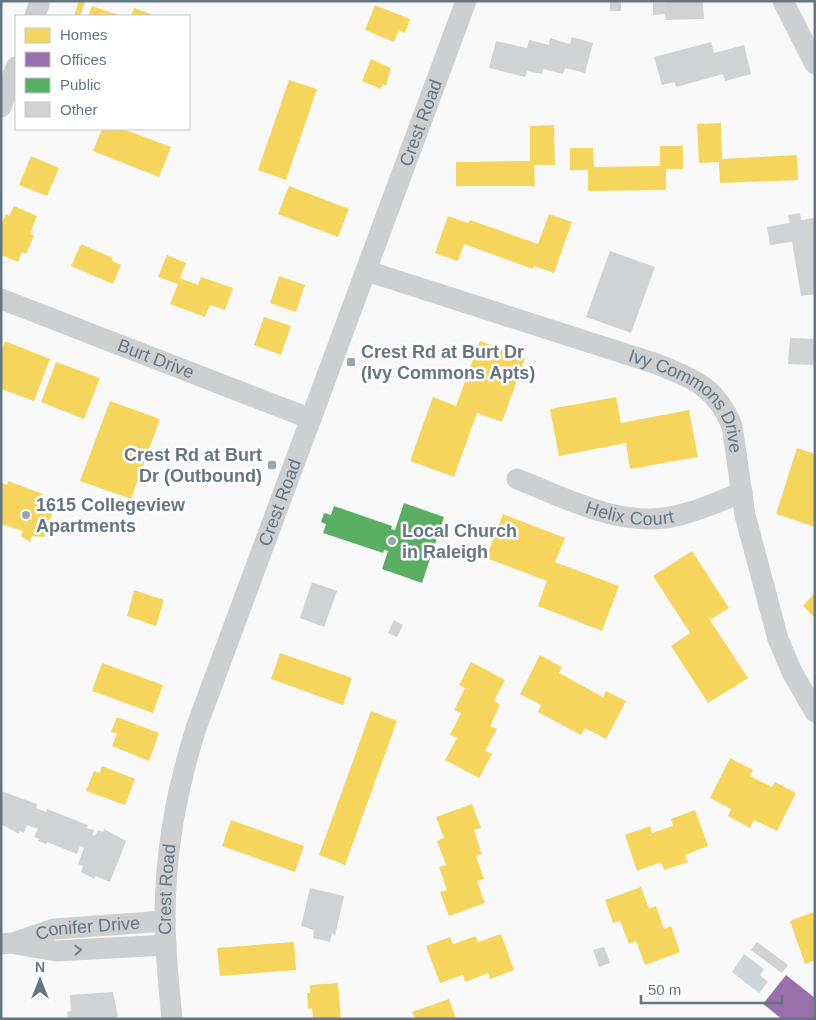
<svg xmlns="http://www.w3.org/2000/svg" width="816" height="1020" font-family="Helvetica,sans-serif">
	<rect width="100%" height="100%" fill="#f9f9f9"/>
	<polygon fill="#ced6d9" points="744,954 764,969 760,975 768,982 759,993 732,972"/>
	<g fill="#f6d55c">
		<polygon points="79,1 85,2 80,16 74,16"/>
		<polygon points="375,5 410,19 405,33 399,30 394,42 365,30"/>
		<polygon points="92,6 121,16 88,16"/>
		<polygon points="134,8 151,14 150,16 131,16"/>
		<polygon points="371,59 391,68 386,86 383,84 381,89 362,81"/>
		<polygon points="289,80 317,89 286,180 258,170"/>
		<polygon points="721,123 722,159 797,155 798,180 720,183 719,162 699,163 697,124"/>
		<polygon points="554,125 555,165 534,165 535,186 456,186 456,162 530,161 530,126"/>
		<polygon points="102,129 123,129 171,147 159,177 93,151"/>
		<polygon points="660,146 683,146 683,169 666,169 666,190 588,191 588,170 570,170 570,148 593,148 594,167 660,166"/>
		<polygon points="31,156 59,168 47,196 19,185"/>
		<polygon points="289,186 349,209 338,237 278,214"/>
		<polygon points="14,206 37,216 30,234 34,236 26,254 22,252 18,262 1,255 1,225 6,214 9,216"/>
		<polygon points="549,214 572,222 554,273 534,266 533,269 464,244 458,261 435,253 448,216 468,223 470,220 538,244"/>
		<polygon points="81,244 113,258 112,261 121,265 113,284 71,266"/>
		<polygon points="167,255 186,263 180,278 198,285 201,277 233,288 225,310 210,305 205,317 170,304 178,284 158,277"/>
		<polygon points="279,276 305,285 296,312 270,303"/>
		<polygon points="264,317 291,326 281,355 254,345"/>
		<polygon points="5,341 50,359 34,401 1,389 1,352"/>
		<polygon points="480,341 525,358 502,422 477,413 454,477 410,461 433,397 456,406"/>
		<polygon points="56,362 100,378 84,419 41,402"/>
		<polygon points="616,397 621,423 689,410 698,457 630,469 626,443 559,456 550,409"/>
		<polygon points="110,401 160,419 131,499 80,481"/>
		<polygon points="797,448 815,454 815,527 776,514"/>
		<polygon points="8,481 43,494 41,501 55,506 44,537 32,536 30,542 21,536 23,531 1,524 1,483 7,485"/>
		<polygon points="503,514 565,538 555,562 619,586 602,631 538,606 547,581 486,558"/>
		<polygon points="692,551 729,608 710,620 748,678 708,703 671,646 690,633 653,576"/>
		<polygon points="134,590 164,600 156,626 127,616"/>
		<polygon points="815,593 815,618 803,606"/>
		<polygon points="280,653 352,678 343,705 271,679"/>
		<polygon points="540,655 562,667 559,673 603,697 606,691 626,701 606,739 585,728 581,735 538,712 541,705 520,694"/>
		<polygon points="471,662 505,680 494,701 500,705 490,726 497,729 485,751 492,754 479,778 445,760 457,738 450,735 461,713 454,710 465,688 459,685"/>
		<polygon points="102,663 163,685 153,713 92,691"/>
		<polygon points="371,711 397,721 345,865 319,855"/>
		<polygon points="117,717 159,733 149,761 112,746 117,734 111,732"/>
		<polygon points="730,758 753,770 750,776 772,787 775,782 796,793 777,831 754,820 750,828 728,816 731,809 710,798"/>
		<polygon points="102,766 135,779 125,805 86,791 94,771 100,773"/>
		<polygon points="472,804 481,828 474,830 482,854 476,856 484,879 477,881 485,903 449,916 440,892 447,890 439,867 446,865 437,841 444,838 436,817"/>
		<polygon points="695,810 708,846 685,855 688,862 664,870 661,862 637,871 625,835 650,826 652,833 673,826 671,819"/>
		<polygon points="231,820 304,846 295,872 222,846"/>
		<polygon points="641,887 649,909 656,906 664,929 671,926 680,952 645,965 636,941 629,944 620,921 613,923 605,900"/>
		<polygon points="814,912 815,960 805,964 790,921"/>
		<polygon points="501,934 514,970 490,979 488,973 465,982 463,975 440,983 426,946 450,937 453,944 476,936 478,942"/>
		<polygon points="294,942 296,970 220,976 217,948"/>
		<polygon points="338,983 341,1019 313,1019 312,1008 308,1009 308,1005 307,993 310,993 310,985"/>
		<polygon points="449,999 456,1019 415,1019 412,1012"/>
	</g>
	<polygon fill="#9970ab" points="786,975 815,998 815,1019 782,1019 763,1004"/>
	<polygon fill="#5aae61" points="404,503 444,517 422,583 382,569 388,551 384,550 383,553 323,533 326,524 321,522 324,513 331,515 334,506 392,526 391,529 395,530"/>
	<g fill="#d0d2d3">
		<rect x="610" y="1" width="11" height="10"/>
		<polygon points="665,1 703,1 704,19 666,20 665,14 653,15 653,3 665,3"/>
		<polygon points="572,37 593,43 585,73 565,68 563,74 543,69 542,74 527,71 525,77 489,68 496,41 527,48 529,40 549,45 550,38 570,44"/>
		<polygon points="711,42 714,53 744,45 751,74 725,81 723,74 676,87 675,82 662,85 654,57"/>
		<polygon points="800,213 801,220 813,218 815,227 815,294 801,296 792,242 770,245 767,227 790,223 788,215"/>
		<polygon points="610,251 655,267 631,333 586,317"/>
		<polygon points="790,338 815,339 815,365 788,364"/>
		<polygon points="312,582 337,591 324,627 300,618"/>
		<polygon points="394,620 403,625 397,637 388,633"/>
		<polygon points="1,791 37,804 36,808 46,812 47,809 88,825 87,828 94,830 92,835 95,836 98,830 103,832 104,829 126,841 110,882 95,876 94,879 81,872 83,866 78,864 84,848 80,846 77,854 47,842 46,844 38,841 39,839 34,837 38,829 27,825 24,833 19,831 19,834 1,824"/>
		<polygon points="310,888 344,896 335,935 332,933 330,942 313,938 314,930 301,926"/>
		<polygon points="757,942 788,965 782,973 751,950"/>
		<polygon points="604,947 610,963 599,967 593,950"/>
		<polygon points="113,992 118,1017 115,1019 68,1019 67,1012 71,1011 70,995"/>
	</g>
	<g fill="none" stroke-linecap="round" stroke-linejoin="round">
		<g stroke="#cecfd0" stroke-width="21">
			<polyline points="783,1 815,64"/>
			<polyline points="35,16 40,1"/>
			<polyline points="1,107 16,67"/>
			<path id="s1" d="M 367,271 L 657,364 C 694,379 716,387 732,426 L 745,515 L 778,639 L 792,672 L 815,712"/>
			<path id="s2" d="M 1,299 L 311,419"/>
			<path id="s3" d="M 517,479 C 568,499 624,530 680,515 C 702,509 722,501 742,492"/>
			<path id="s4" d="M 1,944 L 13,943 L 54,929 L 165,921"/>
			<polyline points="16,944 56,951 166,945"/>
			<path id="s5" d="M 172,1019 C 169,986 165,952 165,919 C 165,851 176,793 196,728 L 466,1"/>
		</g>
	</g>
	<defs><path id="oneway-chevron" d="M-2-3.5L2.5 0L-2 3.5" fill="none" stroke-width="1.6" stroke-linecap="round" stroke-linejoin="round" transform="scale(1.25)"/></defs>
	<use stroke="#707f8b" href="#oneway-chevron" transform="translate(78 950) rotate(-3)"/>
	<g fill="#99a4ac" stroke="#fff" stroke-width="2">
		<rect x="346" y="357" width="10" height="10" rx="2.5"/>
		<rect x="267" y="460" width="10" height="10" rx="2.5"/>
		<circle cx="26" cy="515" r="5"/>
		<circle cx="392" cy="541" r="5"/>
	</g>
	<g text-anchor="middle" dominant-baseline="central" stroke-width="5" stroke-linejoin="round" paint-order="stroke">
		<g font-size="18" fill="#657683" stroke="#fff">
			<text stroke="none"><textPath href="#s5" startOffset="940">Crest Road</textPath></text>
			<text stroke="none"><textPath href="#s2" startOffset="166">Burt Drive</textPath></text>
			<text stroke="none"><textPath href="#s1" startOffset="354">Ivy Commons Drive</textPath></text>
			<text stroke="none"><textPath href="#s5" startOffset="535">Crest Road</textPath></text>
			<text stroke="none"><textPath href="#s3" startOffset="119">Helix Court</textPath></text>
			<text stroke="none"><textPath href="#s5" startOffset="130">Crest Road</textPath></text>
			<text stroke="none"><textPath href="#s4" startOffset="89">Conifer Drive</textPath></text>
		</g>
		<g font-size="18" font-weight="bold" fill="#657683" stroke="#fff" text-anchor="start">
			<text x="361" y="352">Crest Rd at Burt Dr<tspan x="361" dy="21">(Ivy Commons Apts)</tspan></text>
			<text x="262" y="455" text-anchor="end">Crest Rd at Burt<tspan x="262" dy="21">Dr (Outbound)</tspan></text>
			<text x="36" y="505">1615 Collegeview<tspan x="36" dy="21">Apartments</tspan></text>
			<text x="402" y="531">Local Church<tspan x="402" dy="21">in Raleigh</tspan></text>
		</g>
	</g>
	<rect width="816" height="1020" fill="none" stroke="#657683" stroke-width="5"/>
	<rect x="15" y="15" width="175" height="115" fill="#ffffff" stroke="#c1c8cd"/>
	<rect x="25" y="28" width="25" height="15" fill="#f6d55c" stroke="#c1c8cd"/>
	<text x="60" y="40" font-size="15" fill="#657683">Homes</text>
	<rect x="25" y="52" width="25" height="15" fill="#9970ab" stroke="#c1c8cd"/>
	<text x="60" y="65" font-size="15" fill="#657683">Offices</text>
	<rect x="25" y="78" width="25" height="15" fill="#5aae61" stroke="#c1c8cd"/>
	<text x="60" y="90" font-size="15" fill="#657683">Public</text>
	<rect x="25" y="102" width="25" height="15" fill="#d0d2d3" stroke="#c1c8cd"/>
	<text x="60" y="115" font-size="15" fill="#657683">Other</text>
	<g transform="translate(40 980)" stroke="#ffffff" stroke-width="4" paint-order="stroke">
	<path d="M0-4L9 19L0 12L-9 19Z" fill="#657683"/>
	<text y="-8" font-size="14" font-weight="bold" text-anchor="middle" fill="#657683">N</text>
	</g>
	<path d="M641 995v8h141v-8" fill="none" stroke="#657683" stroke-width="2.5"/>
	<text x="648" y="995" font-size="15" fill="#657683" stroke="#ffffff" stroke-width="4" paint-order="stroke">50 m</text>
</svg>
